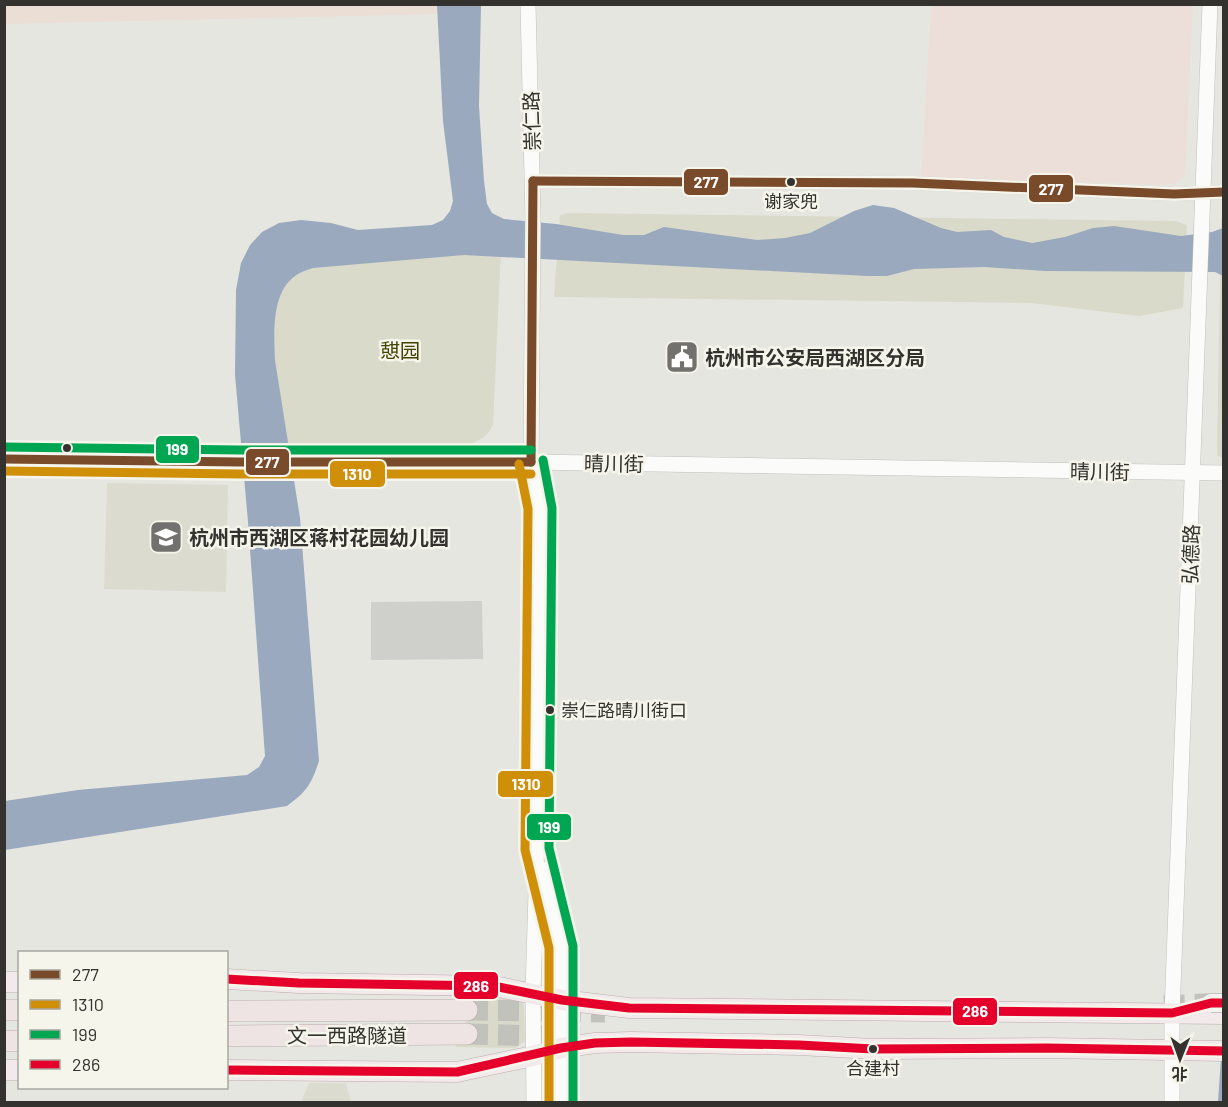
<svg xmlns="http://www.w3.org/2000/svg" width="1228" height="1107" font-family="Barlow,'Noto Sans SC',sans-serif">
	<rect width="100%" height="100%" fill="#e6e6e1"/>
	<polygon fill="#ecded8" points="931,5 1193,5 1185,176 1175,183 1165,185 921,177"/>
	<polygon fill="#ebded5" points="441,4 442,14 5,24 4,5"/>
	<g fill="#dcdbcf">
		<polygon points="107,483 228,485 226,592 104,589"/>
		<polygon points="309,1083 346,1083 351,1102 301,1102"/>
	</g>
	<g fill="#d9dac9">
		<polygon points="569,213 1175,221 1187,225 1183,308 1139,316 1032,303 554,297 560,215"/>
		<polygon points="1223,218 1223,458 1217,455 1221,219"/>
		<path d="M 501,250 L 493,425 C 485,441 472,444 455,446 L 279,443 L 267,347 L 276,290 L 304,264 Z"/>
		<path d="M 483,996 L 521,1001 L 524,1005 L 525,1041 L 515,1048 L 455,1047 C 469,1030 469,1015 455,997 Z"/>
	</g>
	<g fill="#9ba9be">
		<path d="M 437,5 L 481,5 L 479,106 L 484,181 L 487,204 L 492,213 L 504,219 L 556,224 L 623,235 L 644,235 L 664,227 L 757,240 L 785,238 L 810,233 L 854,211 L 873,205 L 894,208 L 941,228 L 957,232 L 991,230 L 1004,237 L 1032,243 L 1065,237 L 1093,228 L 1114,226 L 1181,236 L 1212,232 L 1223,228 L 1223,276 L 1215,272 L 1045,271 L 984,267 L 914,269 L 887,276 L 867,276 L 464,255 L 313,268 C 307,270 300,272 295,276 C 271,293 274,334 275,360 L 300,518 L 319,761 C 311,785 307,791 287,806 L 5,850 L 5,801 L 78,790 L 247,775 L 259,767 L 265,756 L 248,522 L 235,375 L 236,290 L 241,263 L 250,245 L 262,232 L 279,223 L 301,220 L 331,223 L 358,230 L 432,225 L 443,220 L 450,211 L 453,201 L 443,121 Z"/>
		<polygon points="1223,1027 1223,1102 1218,1102"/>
	</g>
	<polygon fill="#cfcfcb" points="482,601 483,659 371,660 371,602"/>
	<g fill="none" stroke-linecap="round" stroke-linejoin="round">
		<g stroke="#c2c2bd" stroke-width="21" stroke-dasharray="21 10" stroke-linecap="butt">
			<polyline points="1164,1006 1224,1003"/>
			<polyline points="467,1010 605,1012"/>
			<polyline points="467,1034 580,1037"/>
		</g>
		<g stroke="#c1c1bd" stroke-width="14">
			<polyline id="minor" points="533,181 913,183 1174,194 1224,192"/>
		</g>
		<g stroke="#c1c1bd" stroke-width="16">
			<g id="tertiary">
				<polyline points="528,4 533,218 531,462 540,508 536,893 533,994 534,1102"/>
				<polyline points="4,459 240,462 531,462 1224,473"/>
				<polyline points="542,869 561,947 561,1102"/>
				<polyline points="1172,1102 1172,1013 1210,4"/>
			</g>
		</g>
		<g stroke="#bcadae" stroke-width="21">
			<g id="primary">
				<polyline points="226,979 299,983 494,986 562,1000 629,1008 1224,1014"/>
				<polyline points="4,982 20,982"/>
				<polyline points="4,1070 20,1070"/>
				<polyline points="226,1070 457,1072 533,1056 561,1048 595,1043 631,1042 799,1045 873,1049 1047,1048 1224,1051"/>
			</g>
		</g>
		<g stroke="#bcadae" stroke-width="22">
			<g id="trunk">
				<polyline points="4,1010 20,1010"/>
				<polyline points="226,1011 467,1010"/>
				<polyline points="226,1036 467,1034"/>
				<polyline points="4,1041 20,1041"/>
			</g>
		</g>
		<use href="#minor" stroke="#fbfbfa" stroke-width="12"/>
		<use href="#tertiary" stroke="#fbfbfa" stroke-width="15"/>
		<use href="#primary" stroke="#f2e9ea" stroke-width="20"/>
		<use href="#trunk" stroke="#efe4e4" stroke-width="21"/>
		<g stroke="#c1c1bd" stroke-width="20" stroke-linecap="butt">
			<polyline id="secondary-bridge" points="1211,1003 1224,1003"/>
		</g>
		<use href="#secondary-bridge" stroke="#f6f3f3" stroke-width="18"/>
		<g stroke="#f6f5eb" stroke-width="14">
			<g id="bus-1">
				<polyline points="533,181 913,183 1174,194 1224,192"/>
				<polyline points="4,459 240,462 531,462"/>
				<polyline points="531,462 533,181"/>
			</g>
		</g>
		<g stroke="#f6f5eb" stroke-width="14">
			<g id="bus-2">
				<polyline points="519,464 528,509 525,850 549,948 549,1102"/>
				<polyline points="4,471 240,474 531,474"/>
			</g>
		</g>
		<g stroke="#f6f5eb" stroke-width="14">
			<g id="bus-3">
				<polyline points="4,447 240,450 531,450"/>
				<polyline points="543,460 552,508 549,848 573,946 573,1102"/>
			</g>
		</g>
		<g stroke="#f6f5eb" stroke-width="14">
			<g id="bus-4">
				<polyline points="226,979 299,983 494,986 562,1000 629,1008 1172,1013 1211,1003 1224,1003"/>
				<polyline points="226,1070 457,1072 561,1048 595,1043 631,1042 799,1045 873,1049 1047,1048 1224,1051"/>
			</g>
		</g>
		<use href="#bus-1" stroke="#7a4b2a" stroke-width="9"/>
		<use href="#bus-2" stroke="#d08f09" stroke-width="9"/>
		<use href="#bus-3" stroke="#00a651" stroke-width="9"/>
		<use href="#bus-4" stroke="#e4002b" stroke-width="9"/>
	</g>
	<defs>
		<g id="civic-square" transform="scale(1.725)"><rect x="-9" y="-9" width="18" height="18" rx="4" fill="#72716d" stroke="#f6f5eb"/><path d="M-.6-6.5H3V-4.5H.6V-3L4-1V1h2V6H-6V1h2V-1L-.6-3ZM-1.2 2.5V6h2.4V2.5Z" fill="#fff"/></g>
		<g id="school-square" transform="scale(1.725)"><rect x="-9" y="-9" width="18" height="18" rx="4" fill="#72716d" stroke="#f6f5eb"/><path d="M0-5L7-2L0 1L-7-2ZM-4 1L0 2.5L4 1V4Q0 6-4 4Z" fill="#fff"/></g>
	</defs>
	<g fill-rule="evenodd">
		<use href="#civic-square" x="682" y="357"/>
		<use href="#school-square" x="166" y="537"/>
	</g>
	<g fill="#33322f" stroke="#f6f5eb" stroke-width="2">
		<circle cx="791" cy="182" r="5"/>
		<circle cx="67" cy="448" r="5"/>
		<circle cx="550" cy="710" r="5"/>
		<circle cx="873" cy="1049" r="5"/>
	</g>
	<g text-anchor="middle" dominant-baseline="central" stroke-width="5" stroke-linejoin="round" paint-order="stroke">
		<g font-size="18" fill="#33322f" stroke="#f6f5eb">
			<text x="791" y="201">谢家兜</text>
			<text x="561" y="710" text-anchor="start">崇仁路晴川街口</text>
			<text x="873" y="1068">合建村</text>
		</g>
		<g font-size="20" fill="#33322f" stroke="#f6f5eb">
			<text transform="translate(531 121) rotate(-92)">崇仁路</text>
			<text transform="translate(614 463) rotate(1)">晴川街</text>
			<text transform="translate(1100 471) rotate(1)">晴川街</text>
			<text transform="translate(1190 554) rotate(-88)">弘德路</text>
			<text x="347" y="1035">文一西路隧道</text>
		</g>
		<g font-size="20" fill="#424400" stroke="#f6f5eb">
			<text x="400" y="350">憇园</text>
		</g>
		<g font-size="20" font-weight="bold" fill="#33322f" stroke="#f6f5eb" text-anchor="start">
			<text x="705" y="357">杭州市公安局西湖区分局</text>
			<text x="189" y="537">杭州市西湖区蒋村花园幼儿园</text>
		</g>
	</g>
	<g stroke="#f6f5eb" stroke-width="2">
		<rect x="683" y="168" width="46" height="28" rx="6" fill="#7a4b2a"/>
		<rect x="1028" y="174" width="46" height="29" rx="6" fill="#7a4b2a"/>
		<rect x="155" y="435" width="45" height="29" rx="6" fill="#00a651"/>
		<rect x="245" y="448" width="45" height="28" rx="6" fill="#7a4b2a"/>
		<rect x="329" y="460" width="57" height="28" rx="6" fill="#d08f09"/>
		<rect x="497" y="770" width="57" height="28" rx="6" fill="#d08f09"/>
		<rect x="526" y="813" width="46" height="28" rx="6" fill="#00a651"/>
		<rect x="453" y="971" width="46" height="29" rx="6" fill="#e4002b"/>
		<rect x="952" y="997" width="46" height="29" rx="6" fill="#e4002b"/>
	</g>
	<g font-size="16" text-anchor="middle" font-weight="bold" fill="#fff">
		<text x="706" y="188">277</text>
		<text x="1051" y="195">277</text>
		<text x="177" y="455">199</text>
		<text x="267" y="468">277</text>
		<text x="357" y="480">1310</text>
		<text x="526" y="790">1310</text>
		<text x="549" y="833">199</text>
		<text x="476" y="992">286</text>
		<text x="975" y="1017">286</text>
	</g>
	<rect width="1228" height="1107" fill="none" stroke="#33322f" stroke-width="12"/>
	<rect x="18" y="951" width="210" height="138" fill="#f6f5eb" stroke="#a8a7a0" stroke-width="1.5"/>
	<rect x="30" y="970" width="30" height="9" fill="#7a4b2a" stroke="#a8a7a0" stroke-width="1.5"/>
	<text x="72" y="981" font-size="18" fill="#33322f">277</text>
	<rect x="30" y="1000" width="30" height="9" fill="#d08f09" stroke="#a8a7a0" stroke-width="1.5"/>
	<text x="72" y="1011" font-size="18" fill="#33322f">1310</text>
	<rect x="30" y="1030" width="30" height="9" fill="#00a651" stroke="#a8a7a0" stroke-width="1.5"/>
	<text x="72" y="1041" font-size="18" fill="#33322f">199</text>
	<rect x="30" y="1060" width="30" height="9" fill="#e4002b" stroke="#a8a7a0" stroke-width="1.5"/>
	<text x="72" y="1071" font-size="18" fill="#33322f">286</text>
	<g transform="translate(1180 1059) rotate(181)" stroke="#f6f5eb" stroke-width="4.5" paint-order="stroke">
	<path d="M0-4.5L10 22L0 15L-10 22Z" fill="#33322f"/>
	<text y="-9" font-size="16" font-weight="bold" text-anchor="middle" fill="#33322f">北</text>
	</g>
</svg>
